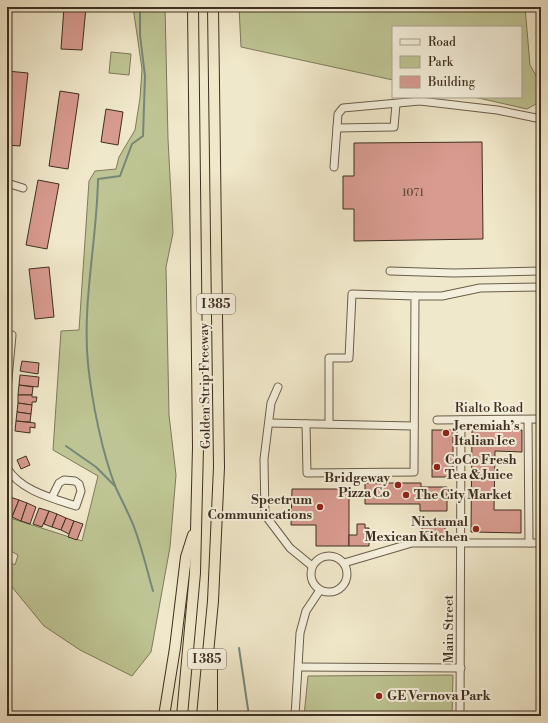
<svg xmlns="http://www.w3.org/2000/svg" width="548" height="723" font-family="'Libre Bodoni',serif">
	<rect width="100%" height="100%" fill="#f0e8ca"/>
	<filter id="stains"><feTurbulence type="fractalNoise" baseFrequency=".005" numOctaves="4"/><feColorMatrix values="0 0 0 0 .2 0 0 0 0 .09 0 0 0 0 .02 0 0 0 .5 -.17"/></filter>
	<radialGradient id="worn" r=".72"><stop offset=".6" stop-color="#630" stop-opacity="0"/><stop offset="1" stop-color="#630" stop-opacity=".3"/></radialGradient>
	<g fill="#bec493" stroke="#7e7a5a">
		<polygon points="133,7 165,7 168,139 173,233 166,267 169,415 176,475 170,547 151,652 132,676 80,650 44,626 7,581 7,560 15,565 18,555 7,549 7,517 82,541 98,476 53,450 61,331 79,330 89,181 95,171 116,169 119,157 135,130 140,98 142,69"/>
		<polygon points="239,7 525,7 530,65 541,84 541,101 527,109 474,97 521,97 521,27 393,27 393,80 241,47"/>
		<polygon points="111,52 131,54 129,75 109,73"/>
		<polygon points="453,675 452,716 304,716 308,676"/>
	</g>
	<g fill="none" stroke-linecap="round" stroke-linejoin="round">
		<g stroke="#768777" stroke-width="2">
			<path d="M 140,7 L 140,35 L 145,76 L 143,136 L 132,144 L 120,176 L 98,179 C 97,241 82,302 88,364 C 92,402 102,453 116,488 C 122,501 129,514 134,527 C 142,548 147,570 153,591"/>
			<polyline points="66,446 96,467 115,486"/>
			<polyline points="239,648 249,716"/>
		</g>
	</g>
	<g fill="#d89b90" stroke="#3f2f20">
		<polygon points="64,7 86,7 82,50 61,49"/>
		<polygon points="7,71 28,73 20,146 7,145"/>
		<polygon points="60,91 79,94 68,169 49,166"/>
		<polygon points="106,109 123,112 118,145 101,142"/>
		<polygon points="482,142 483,239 354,241 354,209 343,209 343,176 354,176 354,143"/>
		<polygon points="38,180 59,184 47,249 26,245"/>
		<polygon points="49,267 54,317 35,319 29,269"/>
		<polygon points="22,361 39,363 38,374 20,371"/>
		<polygon points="20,375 39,377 38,387 19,385"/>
		<polygon points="19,385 33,387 32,395 18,395"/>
		<polygon points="18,395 32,395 32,397 37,397 36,402 32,402 32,405 18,403"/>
		<polygon points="18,403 32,405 31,414 17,412"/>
		<polygon points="17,412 31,414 30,422 16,421"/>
		<polygon points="16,421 35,423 35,428 30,427 30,433 15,431"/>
		<polygon points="472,429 522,430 522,452 495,451 494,510 521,510 521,533 471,532"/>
		<rect x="432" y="430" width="21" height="47"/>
		<polygon points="26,456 30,465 21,469 17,460"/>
		<polygon points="365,483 421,483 421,487 447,487 447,511 420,511 420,504 365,504"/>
		<polygon points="292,489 349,489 349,546 316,546 316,525 291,525"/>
		<polygon points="10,497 19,500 12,517 7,515 7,506"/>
		<polygon points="19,500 27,503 21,521 12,517"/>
		<polygon points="27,503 36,507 30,524 21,521"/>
		<polygon points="39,508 49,511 42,527 33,524"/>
		<polygon points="49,511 57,514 52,527 44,524"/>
		<polygon points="57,514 66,518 61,530 52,527"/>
		<polygon points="66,518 74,521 69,534 61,530"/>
		<polygon points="74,521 83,524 77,540 68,537"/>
		<rect x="422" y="522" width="23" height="15"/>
		<polygon points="357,524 365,524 365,528 369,528 369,546 349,546 349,535 357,535"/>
	</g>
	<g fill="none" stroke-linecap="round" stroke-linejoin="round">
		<g stroke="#6b5d4a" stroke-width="9">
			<g id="minor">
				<polyline points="337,128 394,127 396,104"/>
				<polyline points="334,167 338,114 343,108 420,101 497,110 541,119"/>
				<polyline points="7,183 23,188"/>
				<polyline points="390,271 454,273 541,271"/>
				<polyline points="415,296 442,296 480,288 541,287"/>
				<polyline points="278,387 271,403 264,459 265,515 290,548 312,566"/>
				<polyline points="7,390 12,335"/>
				<polyline points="437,420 541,419"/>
				<polyline points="528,420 529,543"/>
				<polyline points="269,423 414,426"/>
				<polyline points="306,424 307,473 414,472 415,296 352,294 349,358 329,358 329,424"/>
				<path d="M 7,468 C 21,491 52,498 76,506 L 81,491 L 79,484 L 75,481 L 64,480 L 59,483 L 52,497"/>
				<circle cx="329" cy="574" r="18"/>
				<polyline points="344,563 412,543 541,543"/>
				<polyline points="299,667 461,668"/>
				<polyline points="295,716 300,633 306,611 320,590"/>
				<polyline points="460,716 461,420"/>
			</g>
		</g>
		<g stroke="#3f2f20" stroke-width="12">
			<g id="highway">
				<polyline points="164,716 175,648 186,557 193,535"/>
				<polyline points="182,716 195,573 198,447 193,7"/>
				<polyline points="202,716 213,601 219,467 213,7"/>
				<polyline points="212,716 212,660"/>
			</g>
		</g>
		<use href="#minor" stroke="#f5f0dd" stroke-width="7"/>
		<use href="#highway" stroke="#f0e8ca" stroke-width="10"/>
	</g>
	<g fill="#8f2418" stroke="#f5f0dd" stroke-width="1.5">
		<circle cx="446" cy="433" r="4"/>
		<circle cx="437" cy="467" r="4"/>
		<circle cx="398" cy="485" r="4"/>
		<circle cx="406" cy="495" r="4"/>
		<circle cx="320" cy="507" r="4"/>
		<circle cx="476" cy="529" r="4"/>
		<circle cx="379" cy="696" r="4"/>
	</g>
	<g text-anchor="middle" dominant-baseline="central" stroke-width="4" stroke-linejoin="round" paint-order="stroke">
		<g font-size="11" fill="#654a3c">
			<text x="413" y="193">1071</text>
		</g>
		<g fill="#f5f0dd" stroke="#766959" stroke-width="1">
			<rect x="197" y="294" width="38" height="20" rx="3"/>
			<rect x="188" y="649" width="38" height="20" rx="3"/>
		</g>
		<g font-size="12" font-weight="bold" fill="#3f2f20">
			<text x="216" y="304">I 385</text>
			<text x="207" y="659">I 385</text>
		</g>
		<g font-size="13" fill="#3f2f20" stroke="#f5f0dd">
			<text transform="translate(205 386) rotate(-91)">Golden Strip Freeway</text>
			<text x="489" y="408">Rialto Road</text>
			<text transform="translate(449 629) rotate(-90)">Main Street</text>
		</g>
		<g font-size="13" font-weight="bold" fill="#3f2f20" stroke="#f5f0dd" text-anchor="start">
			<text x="454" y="426">Jeremiah’s<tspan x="454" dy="15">Italian Ice</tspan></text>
			<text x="445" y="460">CoCo Fresh<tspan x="445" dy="15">Tea &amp; Juice</tspan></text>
			<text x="390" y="478" text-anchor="end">Bridgeway<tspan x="390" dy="15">Pizza Co</tspan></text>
			<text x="414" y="495">The City Market</text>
			<text x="312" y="500" text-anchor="end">Spectrum<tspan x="312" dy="15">Communications</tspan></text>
			<text x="468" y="522" text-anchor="end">Nixtamal<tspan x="468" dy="15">Mexican Kitchen</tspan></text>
			<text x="387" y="696">GE Vernova Park</text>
		</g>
	</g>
	<rect width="548" height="723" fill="none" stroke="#f0e8ca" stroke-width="24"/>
	<rect x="8" y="8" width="532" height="707" fill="none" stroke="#3f2f20" stroke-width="2"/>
	<rect x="12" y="12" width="524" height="699" fill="none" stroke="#3f2f20"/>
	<rect x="392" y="26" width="130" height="72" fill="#f5f0dd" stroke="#aca391"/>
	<rect x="400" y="39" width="20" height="6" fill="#f5f0dd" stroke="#aca391"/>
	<text x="428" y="46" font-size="12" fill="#3f2f20">Road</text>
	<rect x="400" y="56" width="20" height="12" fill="#bec493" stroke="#aca391"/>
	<text x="428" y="66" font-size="12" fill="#3f2f20">Park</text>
	<rect x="400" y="76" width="20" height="12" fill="#d89b90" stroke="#aca391"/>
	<text x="428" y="86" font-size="12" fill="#3f2f20">Building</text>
	<rect width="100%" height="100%" filter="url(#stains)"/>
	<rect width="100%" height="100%" fill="url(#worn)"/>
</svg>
